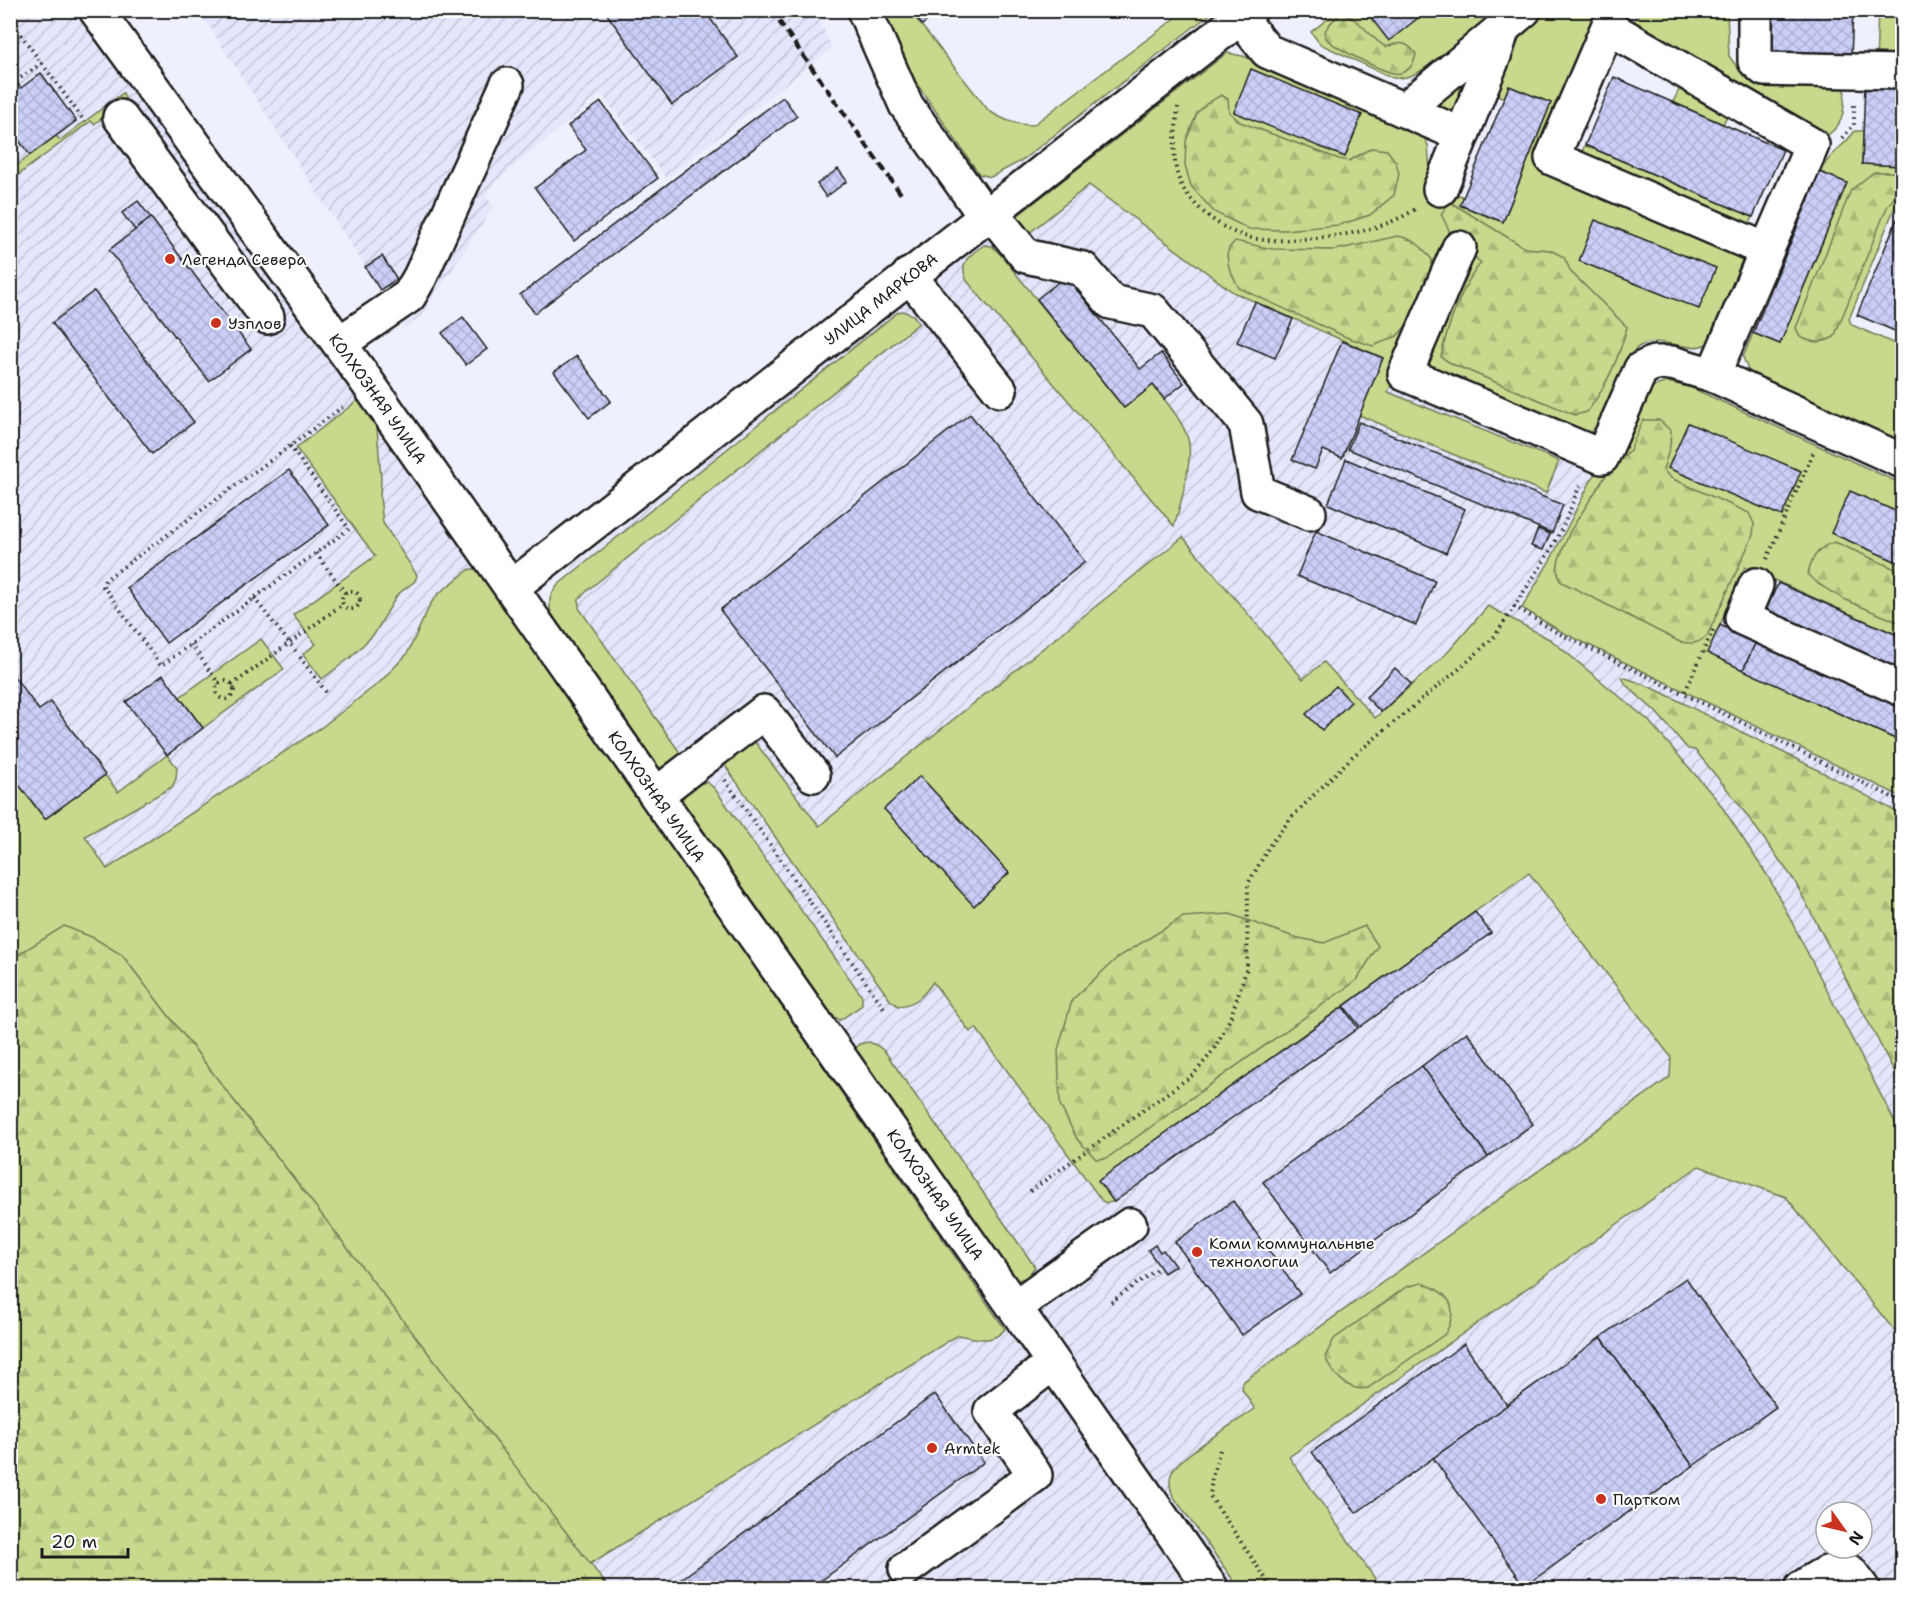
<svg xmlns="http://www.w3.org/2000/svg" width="1913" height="1599" font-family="'Shantell Sans',sans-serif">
	<defs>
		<pattern id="industrial-furrows" width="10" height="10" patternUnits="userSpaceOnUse" patternTransform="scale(1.5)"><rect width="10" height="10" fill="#e4e6fb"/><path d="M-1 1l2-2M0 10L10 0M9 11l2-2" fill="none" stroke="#c3c5d7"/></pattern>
		<pattern id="forest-firs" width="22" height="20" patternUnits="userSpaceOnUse" patternTransform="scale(1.5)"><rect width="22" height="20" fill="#c7d98d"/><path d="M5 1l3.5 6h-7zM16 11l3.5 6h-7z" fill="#aaba79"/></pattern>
		<pattern id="building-cross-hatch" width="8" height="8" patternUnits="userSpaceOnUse" patternTransform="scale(1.5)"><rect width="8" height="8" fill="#cbcef7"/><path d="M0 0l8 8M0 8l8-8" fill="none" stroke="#aeb0d3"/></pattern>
	</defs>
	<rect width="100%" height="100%" fill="#eff0fd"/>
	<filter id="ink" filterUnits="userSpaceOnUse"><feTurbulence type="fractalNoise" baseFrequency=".0167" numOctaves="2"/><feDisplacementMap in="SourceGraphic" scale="12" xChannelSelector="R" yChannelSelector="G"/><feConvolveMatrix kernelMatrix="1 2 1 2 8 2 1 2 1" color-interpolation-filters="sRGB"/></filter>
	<g filter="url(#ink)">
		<g fill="url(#industrial-furrows)" fill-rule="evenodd">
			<polygon points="77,10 331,354 1193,1588 11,1588 10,11"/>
			<polygon points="199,11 815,11 832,48 666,178 601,94 493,184 485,196 494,206 423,314 405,328"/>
			<path d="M 1083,161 L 1239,282 L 1617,443 L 1533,607 L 1902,796 L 1902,1588 L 1219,1588 L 548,620 L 551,599 L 575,564 ZM 1826,1512 L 1862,1512 L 1862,1548 L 1826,1548 Z"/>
		</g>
		<g fill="#c7d98d" stroke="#727a54" stroke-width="1.5">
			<path d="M 878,11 L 910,11 L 989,111 C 1004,120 1015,125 1033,125 L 1185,11 L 1214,11 L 1021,161 L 991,177 L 979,174 L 915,81 L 899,46 Z"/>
			<path d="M 1338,11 L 1496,11 L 1429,65 C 1417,74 1408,79 1393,78 L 1320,44 L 1311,32 Z"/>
			<path d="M 1534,11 L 1603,11 L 1602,23 L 1546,158 L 1738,253 L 1742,260 L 1709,343 C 1687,355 1663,334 1640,346 C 1620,357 1613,414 1589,434 L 1430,367 L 1428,360 L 1450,245 L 1388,392 L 1559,461 L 1546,493 L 1359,415 L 1383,358 L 1233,292 L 1089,185 L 1023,238 L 1015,223 L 1017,216 L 1227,53 L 1243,56 L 1419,129 L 1428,145 L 1430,172 L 1434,185 L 1464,197 L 1461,206 L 1503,222 L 1551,103 L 1509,86 L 1504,98 L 1490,92 L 1509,37 Z"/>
			<path d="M 1643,11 L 1727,11 L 1729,56 L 1737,67 L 1746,74 L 1845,85 C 1844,112 1846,126 1820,140 L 1631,24 Z"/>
			<polygon points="1878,11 1887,11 1902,24 1902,64 1876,64"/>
			<polygon points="1476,61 1463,118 1443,119 1430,101"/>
			<polygon points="1681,86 1728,114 1723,124 1673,102"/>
			<polygon points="123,93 125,98 123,102 94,124 91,121 11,180 11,170 56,136 60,140"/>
			<path d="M 1855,131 L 1863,131 L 1862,164 L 1902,166 L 1902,204 L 1897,202 L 1849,319 L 1852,325 L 1902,347 L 1902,446 L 1760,381 L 1748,370 L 1743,357 L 1753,333 L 1780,344 L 1847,183 L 1820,172 C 1828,155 1844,146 1855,131 Z"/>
			<polygon points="1585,145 1753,217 1746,230 1581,154"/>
			<path d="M 984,245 L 992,246 L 1001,255 L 1124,408 L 1153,385 C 1166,402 1182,419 1188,439 C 1194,457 1180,507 1174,526 L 967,281 C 958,263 969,255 984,245 Z"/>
			<path d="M 902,311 L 913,315 L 919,323 L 589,589 L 579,599 L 579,608 L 683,757 L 663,770 L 658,766 L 551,613 C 548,600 550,594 559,584 L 898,312 Z"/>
			<polygon points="1667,382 1692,388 1902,484 1902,637 1745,567 1708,653 1902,742 1902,797 1562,632 1522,608 1552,557 1595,473 1603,466 1652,387"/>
			<polygon points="357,401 363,403 377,428 381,479 380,497 383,523 417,575 415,581 397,595 375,633 350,658 322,679 303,654 316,644 293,615 375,556 296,448"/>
			<path d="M 1183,537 L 1303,679 L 1324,662 L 1375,718 L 1448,652 L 1488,606 L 1551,640 L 1648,720 L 1718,801 L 1769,878 L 1902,1136 L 1902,1340 L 1786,1197 L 1699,1166 L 1289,1457 L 1376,1580 L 1363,1588 L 1239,1588 L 1173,1496 C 1170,1488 1168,1480 1172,1472 C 1178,1457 1239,1420 1255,1409 L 1242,1389 L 1243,1382 L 1670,1077 L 1671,1057 L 1529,873 L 1099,1181 L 1114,1202 L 1106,1203 L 1102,1201 L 976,1028 L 970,1032 L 933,982 C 923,996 917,1004 898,1006 L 890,1000 L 724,764 L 755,742 L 819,826 Z"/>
			<path d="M 470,569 L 480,570 L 1005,1329 C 992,1345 976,1338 958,1335 L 590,1564 L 122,955 L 20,954 L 11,965 L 10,773 L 45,819 L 105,775 L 118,792 L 167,755 L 177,767 L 176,779 L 172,787 L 85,836 L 107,869 L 322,727 L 380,682 L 407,654 L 431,603 L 438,594 Z"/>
			<polygon points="261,639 284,669 203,728 180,697"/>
			<path d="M 707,782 L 715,789 L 862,996 L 862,1005 L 840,1020 L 833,1016 L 682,801 C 687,788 694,785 707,782 Z"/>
			<polygon points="869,1042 878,1046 886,1053 1035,1267 1027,1277 1016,1281 1012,1278 854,1049 859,1044"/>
		</g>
		<g fill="url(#forest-firs)" stroke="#727a54" stroke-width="1.5">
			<path d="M 1340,14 C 1360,16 1369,38 1386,47 C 1399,42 1407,41 1416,54 C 1414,65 1407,75 1394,73 C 1384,72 1327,45 1325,36 C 1323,28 1335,19 1340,14 Z"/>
			<polygon points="1221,95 1228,99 1229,112 1240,122 1339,159 1349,161 1371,148 1387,150 1396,162 1399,174 1394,195 1370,215 1339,225 1285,230 1249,229 1214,212 1191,186 1185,165 1186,141 1197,113 1206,104"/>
			<path d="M 1874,172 L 1902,172 L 1902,187 L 1887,207 L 1834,337 C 1821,344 1813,343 1800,337 L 1796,328 L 1851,190 Z"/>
			<path d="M 1450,202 L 1525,248 L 1550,250 L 1564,257 L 1571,272 L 1627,327 C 1619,358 1606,387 1587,412 L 1575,415 L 1452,364 L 1441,357 C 1446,330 1463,283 1481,263 L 1451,234 L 1441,214 Z"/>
			<path d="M 1398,236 C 1415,240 1422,246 1432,260 L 1429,286 L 1413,318 L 1397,336 L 1373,346 L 1346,337 L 1239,288 L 1229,268 L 1227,255 L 1229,248 L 1235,241 L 1272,249 L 1335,250 Z"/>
			<path d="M 1643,420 L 1659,420 L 1671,431 L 1670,446 L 1663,470 L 1671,478 L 1749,513 L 1754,524 L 1753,535 L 1707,636 C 1698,644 1692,644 1680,642 L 1560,581 L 1557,570 L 1559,559 L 1570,531 L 1608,472 L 1630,450 Z"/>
			<path d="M 1835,542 L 1902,572 L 1902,624 C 1871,610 1834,599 1808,575 C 1810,559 1819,546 1835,542 Z"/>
			<path d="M 1622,677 C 1654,686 1684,704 1714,719 C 1778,749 1841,781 1902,815 L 1902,1086 L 1794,880 L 1735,799 L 1695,750 L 1688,749 L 1656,712 L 1626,685 Z"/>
			<polygon points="1230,914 1294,937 1324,943 1365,926 1378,946 1357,980 1107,1158 1096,1159 1077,1139 1060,1105 1058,1050 1072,1000 1117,958 1183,917"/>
			<polygon points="64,926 94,938 122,955 609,1588 11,1588 11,965 19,954"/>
			<path d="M 1422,1283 C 1450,1293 1460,1307 1445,1334 L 1368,1388 C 1348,1393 1332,1373 1325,1357 L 1334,1339 L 1406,1287 Z"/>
		</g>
		<g fill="url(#building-cross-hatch)" stroke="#1c1c1c" stroke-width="1.5">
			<polygon points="604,10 704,10 738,57 672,105"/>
			<polygon points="910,10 940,10 940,11 922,25"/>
			<polygon points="1365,10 1428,10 1389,41"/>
			<polygon points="1774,10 1853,10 1851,58 1772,56"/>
			<polygon points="1251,69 1362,115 1345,157 1234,112"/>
			<polygon points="41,73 76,121 30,155 10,129 10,74 21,88"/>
			<polygon points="1614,77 1783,150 1753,217 1585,145"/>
			<polygon points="1865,84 1902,85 1902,166 1862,164"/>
			<polygon points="1509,86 1551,103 1503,222 1460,205"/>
			<polygon points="783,97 797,116 535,313 520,295"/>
			<polygon points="601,102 658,178 574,241 535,188 586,150 568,126"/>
			<polygon points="838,169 847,181 826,197 817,184"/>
			<polygon points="1820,172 1847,183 1780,344 1753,333"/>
			<polygon points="138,201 151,218 135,230 122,213"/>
			<polygon points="151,218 251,349 209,381 109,250"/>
			<polygon points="1897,219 1902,221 1902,334 1857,315"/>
			<polygon points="1595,220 1716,268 1699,309 1579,261"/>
			<polygon points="382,256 397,279 380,290 365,267"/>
			<polygon points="1066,276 1140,369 1161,353 1184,383 1164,399 1153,385 1124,408 1037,299"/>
			<polygon points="94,291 194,422 152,454 52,323"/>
			<polygon points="1255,302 1293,319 1275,358 1237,342"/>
			<polygon points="463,317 487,349 466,365 442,333"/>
			<polygon points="1342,341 1383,358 1342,458 1323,450 1315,469 1292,460"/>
			<polygon points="577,356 611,401 589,418 554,372"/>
			<polygon points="970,414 1085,562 835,758 720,610"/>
			<polygon points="1359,422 1563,505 1552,533 1348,449"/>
			<polygon points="1688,423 1801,471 1782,516 1668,468"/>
			<polygon points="1346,459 1465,509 1446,553 1328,504"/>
			<polygon points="289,470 329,525 166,643 127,588"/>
			<polygon points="1850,491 1902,514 1902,564 1831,533"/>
			<polygon points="1538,529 1550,534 1543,550 1531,546"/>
			<polygon points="1316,531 1435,581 1416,625 1297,576"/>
			<polygon points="1778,583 1902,637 1902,671 1766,611"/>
			<polygon points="1720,625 1756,642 1743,670 1707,653"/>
			<polygon points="1756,642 1902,708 1902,742 1743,670"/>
			<polygon points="1395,668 1411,684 1381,712 1366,697"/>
			<polygon points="10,671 39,710 51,702 105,775 45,819 10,773"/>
			<polygon points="163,675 203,728 167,755 126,702"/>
			<polygon points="1336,686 1351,702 1322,730 1306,714"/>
			<polygon points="920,776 1009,873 974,906 884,809"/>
			<polygon points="1475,912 1491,933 1360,1027 1344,1006"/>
			<polygon points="1343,1007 1358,1028 1114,1202 1098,1181"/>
			<polygon points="1467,1032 1533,1124 1488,1157 1422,1066"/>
			<polygon points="1422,1066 1488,1157 1330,1273 1263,1182"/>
			<polygon points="1233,1201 1300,1294 1242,1335 1175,1242"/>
			<polygon points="1155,1245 1160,1252 1163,1250 1175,1266 1164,1273 1148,1250"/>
			<polygon points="1686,1278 1776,1407 1693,1466 1601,1337"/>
			<polygon points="1601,1337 1693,1466 1525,1586 1433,1458"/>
			<polygon points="1464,1344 1507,1405 1356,1513 1312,1452"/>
			<polygon points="935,1394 984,1462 811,1588 669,1588"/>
		</g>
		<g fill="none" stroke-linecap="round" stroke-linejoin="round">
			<g stroke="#1c1c1c" stroke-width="38">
				<g id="minor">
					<path id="s1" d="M 96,10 L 365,379 L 1211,1588"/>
					<polyline points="864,10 906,105 985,216"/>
					<polyline points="1234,10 1267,51 1404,110 1524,10"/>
					<polyline points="1755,10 1755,61 1764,69 1902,72"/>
					<polyline points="1404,110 1462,135 1495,53 1503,28"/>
					<polyline points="120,117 267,317"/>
					<polyline points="1440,189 1462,135"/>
					<polyline points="990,211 1026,256 1083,269 1111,302 1153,311 1246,424 1258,492 1309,513"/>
					<polyline points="1459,248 1405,374 1602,457 1641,369 1654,363 1672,363 1713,375 1902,461"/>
					<polyline points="909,275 1000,390"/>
					<polyline points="340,343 409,296 420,277 507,85"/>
					<polyline points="1713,375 1812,145 1608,27 1552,158 1766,250"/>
					<polyline points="1756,585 1742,618 1902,689"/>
					<path id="s2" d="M 512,587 L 1250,10"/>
					<polyline points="657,794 764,712 813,775"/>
					<polyline points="1015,1307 1130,1225"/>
					<polyline points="906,1569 1035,1475 991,1411 1053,1363"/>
					<path d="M 1802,1588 C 1818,1577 1830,1567 1850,1572 L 1862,1588"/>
				</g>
			</g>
			<g stroke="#1c1c1c" stroke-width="4" stroke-dasharray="1.5 4.5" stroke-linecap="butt">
				<polyline points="1897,10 1902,15"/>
				<polyline points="1873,11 1873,10"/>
				<polyline points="10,20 85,122"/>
				<polyline points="16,81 42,63"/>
				<path d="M 1178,107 C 1176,132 1170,161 1181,184 C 1192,207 1223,231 1248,237 C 1265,242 1285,240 1303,239 C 1342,236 1383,231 1417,208"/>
				<polyline points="1842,138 1854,125 1854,102"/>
				<polyline points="290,446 349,529 161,666 103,586 105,580 290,446 345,405"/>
				<polyline points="316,553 345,593"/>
				<polyline points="1767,559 1813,453"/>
				<circle cx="351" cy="600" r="9"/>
				<polyline points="254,598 298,654"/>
				<polyline points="1514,606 1556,632 1684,694"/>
				<polyline points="1713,630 1684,694 1902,802"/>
				<polyline points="191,644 219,684"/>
				<polyline points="300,657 326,692"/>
				<circle cx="225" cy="690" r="9"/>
				<polyline points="232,685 343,604"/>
				<polyline points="725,780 886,1011"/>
				<polyline points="1030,1191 1194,1074 1213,1051 1230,1019 1247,968 1248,884 1271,843 1293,816 1352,757 1465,664 1495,636 1544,561 1563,527 1581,482"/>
				<polyline points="1111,1302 1160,1267"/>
				<polyline points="1220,1450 1212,1477 1210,1496 1272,1588"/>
			</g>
			<use href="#minor" stroke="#fff" stroke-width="33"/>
			<polyline stroke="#1c1c1c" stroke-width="4.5" stroke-dasharray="9 4.5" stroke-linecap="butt" points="771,10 901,194"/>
		</g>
	</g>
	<g fill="#c8321e" stroke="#fff" stroke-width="2">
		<circle cx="170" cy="259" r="6"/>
		<circle cx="216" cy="323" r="6"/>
		<circle cx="1197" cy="1252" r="6"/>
		<circle cx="932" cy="1448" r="6"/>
		<circle cx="1601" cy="1499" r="6"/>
	</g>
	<g text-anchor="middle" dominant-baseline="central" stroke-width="4.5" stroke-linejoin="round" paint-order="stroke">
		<g font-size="16" fill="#1c1c1c" stroke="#fff" text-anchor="start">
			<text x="182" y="259">Легенда Севера</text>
			<text x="228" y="323">Узплов</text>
			<text x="1209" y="1243">Коми коммунальные<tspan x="1209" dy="18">технологии</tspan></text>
			<text x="944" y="1448">Armtek</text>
			<text x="1613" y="1499">Партком</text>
		</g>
		<g font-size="16" fill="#1c1c1c" stroke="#fff">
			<text stroke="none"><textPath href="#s2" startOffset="468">УЛИЦА МАРКОВА</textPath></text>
			<text stroke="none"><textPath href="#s1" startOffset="480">КОЛХОЗНАЯ УЛИЦА</textPath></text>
			<text stroke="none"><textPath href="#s1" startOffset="966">КОЛХОЗНАЯ УЛИЦА</textPath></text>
			<text stroke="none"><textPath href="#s1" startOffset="1452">КОЛХОЗНАЯ УЛИЦА</textPath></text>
		</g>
	</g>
	<rect width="1913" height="1599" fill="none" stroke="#fff" stroke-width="36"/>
	<rect x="18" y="18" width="1877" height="1563" fill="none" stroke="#1c1c1c" stroke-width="2" filter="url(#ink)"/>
	<g transform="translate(1844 1530) rotate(124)"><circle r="28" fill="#ffffff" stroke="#a4a4a4" stroke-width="1.5"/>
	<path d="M0-4.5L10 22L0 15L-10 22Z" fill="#c8321e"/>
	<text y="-9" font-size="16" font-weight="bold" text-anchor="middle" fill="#1c1c1c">N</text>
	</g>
	<path d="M42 1548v9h86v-9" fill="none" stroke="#1c1c1c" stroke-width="3"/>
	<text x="51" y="1548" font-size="18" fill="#1c1c1c" stroke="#ffffff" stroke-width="4.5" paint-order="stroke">20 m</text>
</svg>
